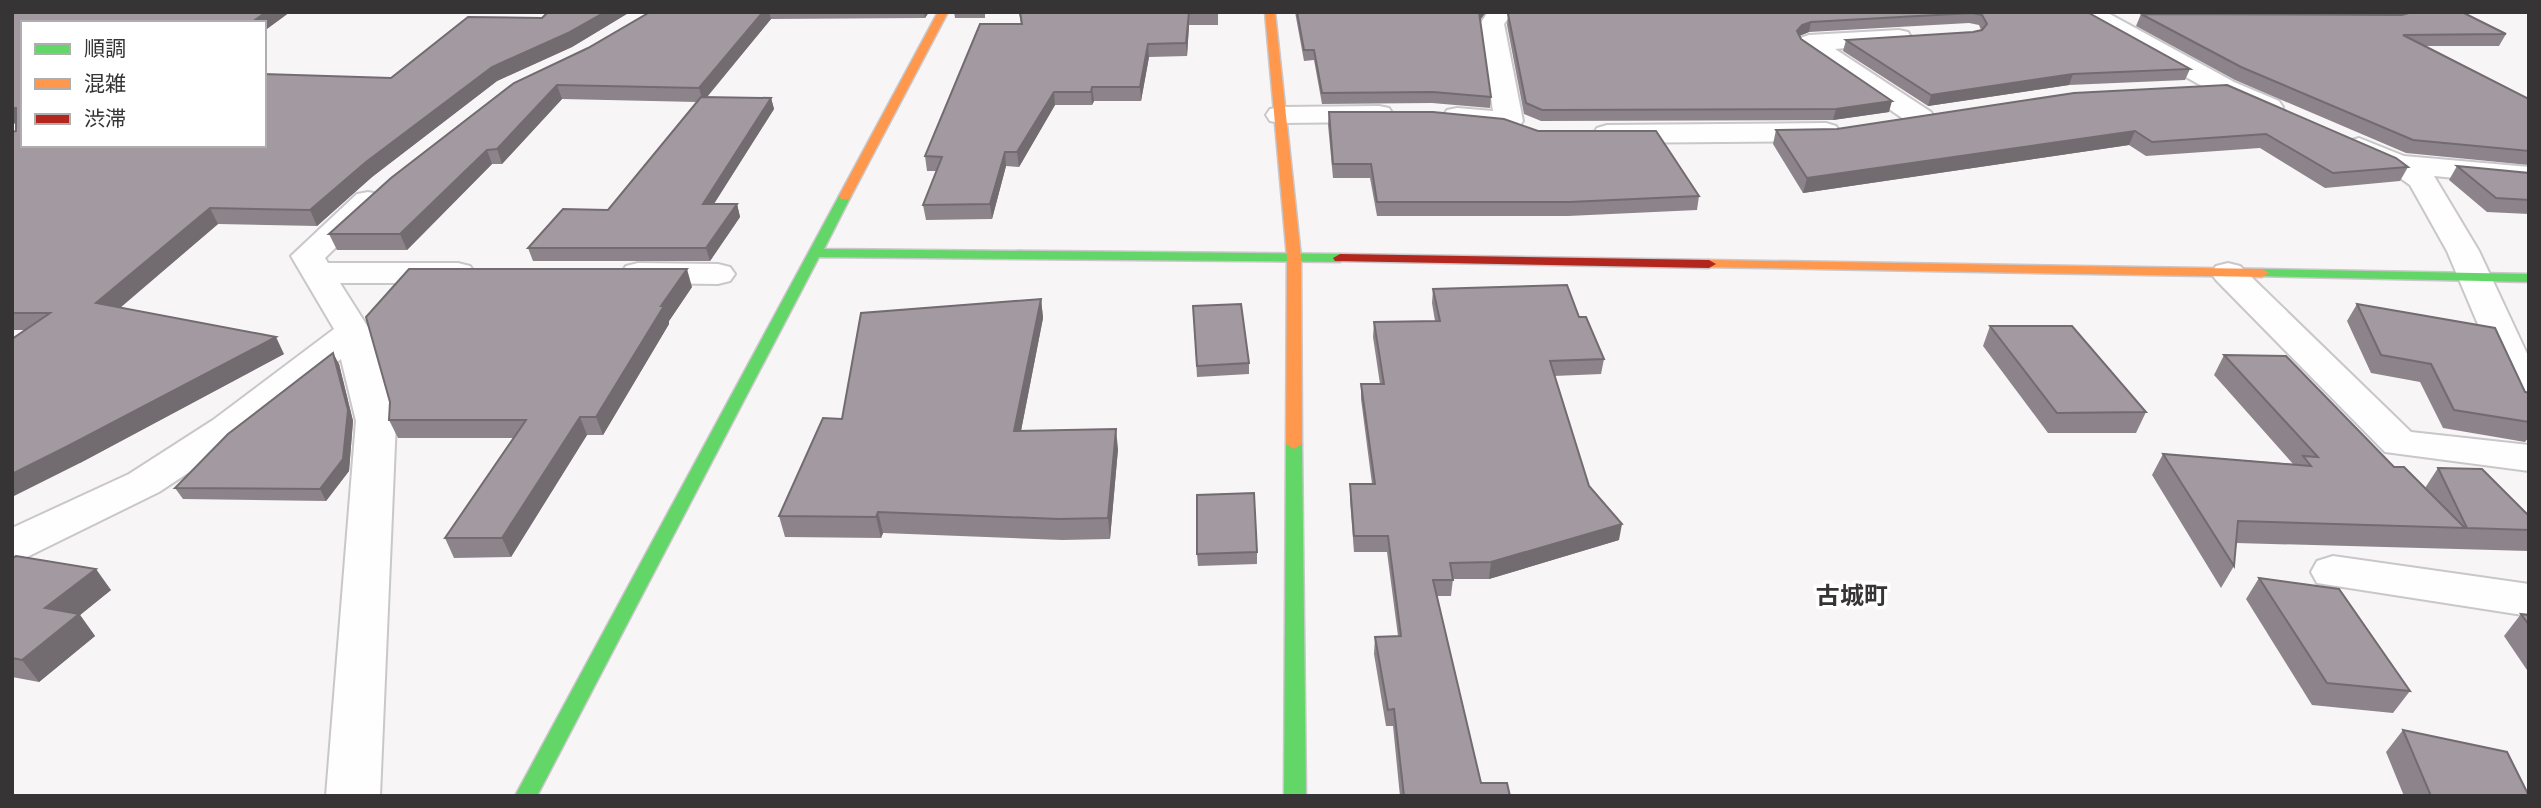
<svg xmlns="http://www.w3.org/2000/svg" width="2541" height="808" font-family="'Exo 2','Noto Sans JP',sans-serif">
	<rect width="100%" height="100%" fill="#f8f5f7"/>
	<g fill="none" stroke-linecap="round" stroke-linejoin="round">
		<g stroke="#c9c7c9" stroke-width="4">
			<g id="street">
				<path d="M 1488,12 L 1513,12 L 1504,24 L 1523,121 L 1519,127 C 1498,132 1468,127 1447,122 L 1443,116 L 1447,110 L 1457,108 L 1493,111 L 1480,24 Z"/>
				<polygon points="2076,12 2106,12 2234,82 2279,101 2283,107 2279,113 2269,115 2259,113 2216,94 2080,17"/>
				<polygon points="1899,30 1908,32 1911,37 1908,42 1835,49 1931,112 1935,118 1931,124 1921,126 1911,124 1800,48 1796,43 1800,38 1809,35"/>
				<polygon points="1379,106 1389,108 1393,114 1389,120 1379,122 1280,123 1270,121 1266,115 1270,109 1280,107"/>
				<polygon points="1826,123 1836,126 1840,132 1836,138 1826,141 1607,143 1597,140 1593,134 1597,128 1607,125"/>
				<polygon points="2359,138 2404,156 2529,167 2529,185 2434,176 2479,251 2529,358 2529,411 2515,408 2510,400 2447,251 2410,185 2389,170 2349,153 2345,147 2349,141"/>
				<polygon points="368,192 379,194 383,201 325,258 328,263 458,263 470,266 475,273 470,280 458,283 340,283 371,332 396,421 380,796 326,796 356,421 341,359 241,438 159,492 27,557 12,561 12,528 129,474 213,420 334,329 291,256 357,194"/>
				<polygon points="638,263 718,264 730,267 735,274 730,281 718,284 638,283 626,280 621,273 626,266"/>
				<polygon points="2228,263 2240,266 2411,432 2529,445 2529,471 2385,452 2216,280 2211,273 2216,266"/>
				<polygon points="2333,556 2529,584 2529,616 2317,583 2311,572 2317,561"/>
			</g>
		</g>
		<g stroke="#c9c7c9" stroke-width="3">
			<g id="fast">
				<polygon points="845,192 851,196 824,249 1340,254 1347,258 1340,262 819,257 537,796 515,796 839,196"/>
				<polygon points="2262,269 2529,274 2529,282 2257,276 2255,273 2257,270"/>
				<polygon points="1294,439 1302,444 1306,796 1284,796 1286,444"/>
			</g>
		</g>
		<g stroke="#c9c7c9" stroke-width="3">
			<g id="slow">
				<polygon points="938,12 948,12 851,196 849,199 841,199 839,196"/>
				<polygon points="1265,12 1275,12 1301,257 1302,444 1294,449 1286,444 1287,257"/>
				<polygon points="1709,260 2262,269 2269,273 2262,277 1704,267 1702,264 1704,261"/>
			</g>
		</g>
		<g stroke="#c9c7c9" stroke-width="3">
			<polygon id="jam" points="1340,254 1709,260 1716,264 1709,268 1335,261 1333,258"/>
		</g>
		<use href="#street" fill="#fefefe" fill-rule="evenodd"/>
		<use href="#fast" fill="#63d668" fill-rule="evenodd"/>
		<use href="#slow" fill="#ff974d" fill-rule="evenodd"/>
		<use href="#jam" fill="#b3261e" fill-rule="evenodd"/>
	</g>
	<g fill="#8c848a">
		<polygon points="211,12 290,12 264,31 264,23 23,145 391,78 542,18 548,12 630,12 572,47 497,81 372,177 317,226 218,224 119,308 284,354 80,463 25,330 12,330 12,132 16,131"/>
		<polygon points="650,12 929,12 925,18 771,19 706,97 771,98 774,109 714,204 737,204 740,217 710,261 533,261 528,248 608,210 697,102 562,99 502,164 492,164 407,250 337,250 329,234 588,48"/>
		<polygon points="954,12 985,12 985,18 955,18"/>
		<polygon points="1019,12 1218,12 1218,25 1189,25 1187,56 1149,57 1141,101 1094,101 1092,105 1055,105 1019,167 1006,166 992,219 926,220 923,205 936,171 927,171 925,156 1021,24"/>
		<polygon points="1295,12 1486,12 1480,20 1491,97 1490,108 1432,103 1322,104 1314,60 1304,61"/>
		<polygon points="2087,12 2190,69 2185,80 2069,85 1928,106 1843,51 1846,40 1973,32 1981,30 1979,25 1969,23 1809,32 1799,36 1801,39 1889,112 1833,120 1541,121 1524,114 1507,25 1508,14"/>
		<polygon points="2407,12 2462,12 2506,34 2499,46 2426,46 2529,99 2529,165 2406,153 2235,80 2136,26 2141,14 2402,15 2408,14"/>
		<polygon points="2227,85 2408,167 2400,181 2325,188 2260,148 2146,156 2129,145 1803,193 1773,144 1776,130 1837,129"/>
		<polygon points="1329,112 1699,196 1697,210 1568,216 1377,216 1370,178 1333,178 1328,125"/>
		<polygon points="2457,166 2529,173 2529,214 2487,212 2449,180"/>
		<polygon points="692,287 669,321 669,324 603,435 587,435 511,557 454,558 445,538 513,438 398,438 389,420"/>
		<polygon points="1433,289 1579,317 1604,359 1601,374 1554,376 1589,486 1619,540 1489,579 1453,579 1451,596 1437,596 1481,783 1510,796 1400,796 1393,726 1386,726 1374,654 1375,637 1398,636 1387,552 1354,552 1350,500 1350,484 1372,484 1361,399 1361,384 1380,384 1373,337 1374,322 1435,321 1432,303"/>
		<polygon points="1041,299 1043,318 1021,431 1118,449 1110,539 1062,540 883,533 881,538 785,537 779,516 842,419"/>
		<polygon points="2357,304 2529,393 2529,437 2525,442 2443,428 2420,382 2371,373 2347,321"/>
		<polygon points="1193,306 1249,363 1249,374 1197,377"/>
		<polygon points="1990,326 2146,412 2136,433 2048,433 1983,346"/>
		<polygon points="2224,355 2425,488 2438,468 2529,516 2529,551 2236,543 2234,566 2221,588 2152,475 2163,454 2293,464 2214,375"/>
		<polygon points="339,364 353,421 349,471 326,501 183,499 175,488"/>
		<polygon points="1257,552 1257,564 1198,566 1197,554"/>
		<polygon points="12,558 111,590 80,615 95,636 39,682 12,677"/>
		<polygon points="2259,578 2410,691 2393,713 2312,705 2246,599"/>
		<polygon points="2521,614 2529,615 2529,673 2504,636"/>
		<polygon points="2403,730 2529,796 2404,796 2386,752"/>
	</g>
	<g fill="#726b70">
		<polygon points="266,12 290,12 264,31 264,23 251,23"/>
		<polygon points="605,12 630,12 572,47 497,81 372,177 317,226 310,210 366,162 492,67"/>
		<polygon points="763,12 769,12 771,19 703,102 699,88"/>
		<polygon points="924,12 929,12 925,18"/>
		<polygon points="1189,12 1189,25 1187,56 1186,43"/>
		<polygon points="1479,12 1486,12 1478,23"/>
		<polygon points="1811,22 1809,32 1799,36 1797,31 1802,25"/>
		<polygon points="1148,44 1149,57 1141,101 1140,87"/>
		<polygon points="2073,74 2069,85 1928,106 1931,95"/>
		<polygon points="557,85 562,99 502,164 497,149"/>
		<polygon points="1092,87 1094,101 1092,105 1091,92"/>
		<polygon points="1054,92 1055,105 1019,167 1017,152"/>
		<polygon points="771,98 774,109 706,216 703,204"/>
		<polygon points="1892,101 1889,112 1833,120 1836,109"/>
		<polygon points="12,108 16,108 23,122 12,124"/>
		<polygon points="2135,131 2129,145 1803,193 1807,178"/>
		<polygon points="487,150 492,164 407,250 400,234"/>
		<polygon points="1005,152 1006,166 992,219 990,204"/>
		<polygon points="737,204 740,217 710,261 706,248"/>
		<polygon points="210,208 218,224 106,320 96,303"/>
		<polygon points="687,269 692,287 669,321 669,324 603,435 596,417 661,306"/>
		<polygon points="1041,299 1043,318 1017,451 1014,431"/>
		<polygon points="276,337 284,354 80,463 12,497 12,474"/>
		<polygon points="333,353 339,364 353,421 349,471 326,501 320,489"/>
		<polygon points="580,417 587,435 511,557 502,538"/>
		<polygon points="1116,429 1118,449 1110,539 1108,518"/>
		<polygon points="878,512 883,533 881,538 876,517"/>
		<polygon points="1622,524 1619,540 1489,579 1491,562"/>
		<polygon points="96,569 111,590 80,615 95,636 39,682 22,660 45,608"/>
	</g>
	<g fill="#a399a0" stroke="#726b70" stroke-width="2">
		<polygon points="12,12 266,12 251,23 23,23 23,145 264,145 264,74 391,78 468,17 542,18 548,12 605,12 568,33 492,67 366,162 310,210 210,208 96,303 276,337 68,446 12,474 12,339 50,313 12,313 12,132 16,131 16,108 12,108"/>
		<polygon points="650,12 763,12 699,88 557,85 497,149 487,150 400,234 329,234 391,178 514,83 588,48"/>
		<polygon points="1020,12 1189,12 1186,43 1148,44 1140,87 1092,87 1091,92 1054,92 1017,152 1005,152 990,204 923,205 942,157 925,156 980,24 1022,24"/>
		<polygon points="1297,12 1479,12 1491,97 1433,92 1322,93 1314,50 1304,50"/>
		<polygon points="1509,12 2087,12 2190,69 2073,74 1931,95 1846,40 1973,32 1982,30 1987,24 1982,15 1972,13 1811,22 1802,25 1797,31 1801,39 1892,101 1836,109 1542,110 1526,103 1508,14"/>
		<polygon points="2412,12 2462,12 2506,34 2403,35 2529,99 2529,151 2413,140 2241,67 2141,14 2402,15"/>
		<polygon points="2227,85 2396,158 2408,167 2333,173 2266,134 2152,142 2135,131 1807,178 1776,130 1837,129 2074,93"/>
		<polygon points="701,97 771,98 703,204 737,204 706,248 528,248 563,209 608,210"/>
		<polygon points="1329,112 1433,112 1504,119 1538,131 1656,131 1699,196 1570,202 1377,202 1371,164 1333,164"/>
		<polygon points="2457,166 2529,173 2529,200 2496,198"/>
		<polygon points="409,269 687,269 661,306 664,306 596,417 580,417 502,538 445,538 526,420 389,420 390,402 366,317"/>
		<polygon points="1567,285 1579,317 1586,317 1604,359 1550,361 1589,486 1622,524 1491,562 1450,563 1453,580 1433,580 1481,783 1507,783 1510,796 1404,796 1394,709 1388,710 1375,637 1401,636 1388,536 1354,536 1350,484 1375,484 1361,384 1384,384 1374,322 1440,321 1433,289"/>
		<polygon points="1041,299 1014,431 1116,429 1108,518 1059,519 878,512 876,517 779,516 823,418 842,419 861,313"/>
		<polygon points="1241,304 1249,363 1197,366 1193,306"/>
		<polygon points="2357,304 2495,328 2525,392 2529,393 2529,422 2454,410 2431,364 2381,355"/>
		<polygon points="1990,326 2072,326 2146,412 2057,413"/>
		<polygon points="333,353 348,410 343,459 320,489 175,488 228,434"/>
		<polygon points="2224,355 2286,356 2394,467 2404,467 2465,528 2238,521 2234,566 2163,454 2311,466 2303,456 2318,457"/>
		<polygon points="2438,468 2482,469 2529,516 2529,530 2467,528"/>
		<polygon points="1254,493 1257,552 1197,554 1197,495"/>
		<polygon points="16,556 96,569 45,608 79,614 22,660 12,658 12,558"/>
		<polygon points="2259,578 2339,589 2410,691 2327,683"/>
		<polygon points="2521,614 2529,615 2529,625"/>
		<polygon points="2403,730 2507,752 2529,796 2431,796"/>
	</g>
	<g text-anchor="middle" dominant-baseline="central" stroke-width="7" stroke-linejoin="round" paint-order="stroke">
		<g font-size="24" font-weight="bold" fill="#363435" stroke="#fff">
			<text x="1852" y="594">古城町</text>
		</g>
	</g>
	<rect width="2541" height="808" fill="none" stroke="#363435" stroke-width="28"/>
	<rect x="21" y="21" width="245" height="126" fill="#ffffff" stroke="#afaeae" stroke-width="2"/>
	<rect x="35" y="44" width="35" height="10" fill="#63d668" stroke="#afaeae" stroke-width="2"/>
	<text x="84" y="56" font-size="21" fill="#363435">順調</text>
	<rect x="35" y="79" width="35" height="10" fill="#ff974d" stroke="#afaeae" stroke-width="2"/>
	<text x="84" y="91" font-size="21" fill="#363435">混雑</text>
	<rect x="35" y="114" width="35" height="10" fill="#b3261e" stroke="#afaeae" stroke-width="2"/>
	<text x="84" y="126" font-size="21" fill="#363435">渋滞</text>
</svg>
